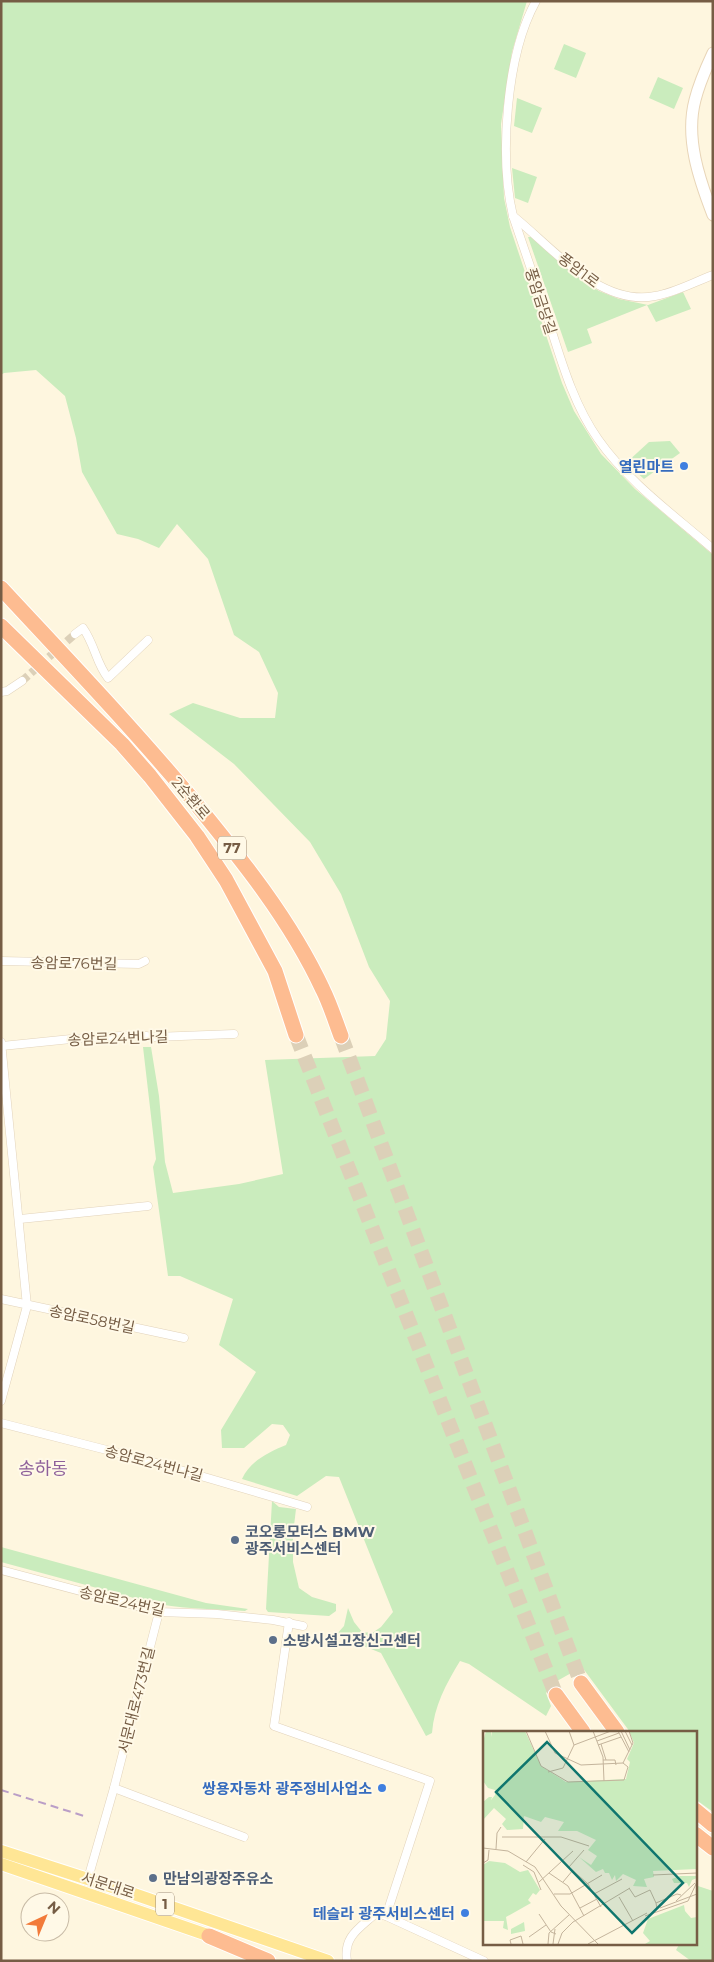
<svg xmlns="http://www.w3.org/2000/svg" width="714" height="1962" font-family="Montserrat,'Noto Sans KR',sans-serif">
	<rect width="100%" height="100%" fill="#fef6df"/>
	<g fill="#caecbd">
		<path d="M 1,1 L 527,1 L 512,52 L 501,124 L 504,198 L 510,227 L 562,383 L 574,411 L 601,454 L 635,489 L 713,555 L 713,1812 L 695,1799 L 695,1732 L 630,1732 L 582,1667 L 557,1681 L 546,1693 L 551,1706 L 546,1716 L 469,1664 L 460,1661 C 446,1684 434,1706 432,1733 L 426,1736 L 381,1653 L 336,1635 L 344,1626 L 348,1608 L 354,1622 L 362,1632 L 372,1633 L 381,1627 L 393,1612 L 339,1477 L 326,1476 L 297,1496 L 242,1479 C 250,1461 269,1452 286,1445 L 290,1435 L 283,1425 L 272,1424 L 244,1448 L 222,1448 L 221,1430 L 256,1372 L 219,1345 L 233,1299 L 180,1276 L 168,1276 L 153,1167 L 156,1159 L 143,1047 L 151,1047 L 159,1096 L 165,1162 L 173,1193 L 239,1184 L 283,1174 L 265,1060 L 375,1056 L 386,1039 L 390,1001 L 369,967 L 341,894 L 310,842 L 234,764 L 169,714 L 193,703 L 240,718 L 275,718 L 278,693 L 259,652 L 234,635 L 208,559 L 177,524 L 159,548 L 138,539 L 117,534 L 82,472 L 76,438 L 65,396 L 36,370 L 4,373 L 1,375 Z"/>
		<polygon points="564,44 586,53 576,78 554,69"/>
		<polygon points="658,77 683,88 674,109 649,98"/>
		<polygon points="517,98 542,108 532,133 514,126"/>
		<polygon points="512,168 537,177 528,203 515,198"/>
		<polygon points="528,237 533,237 580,279 599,291 619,299 648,305 683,292 691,309 656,322 647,305 587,329 592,343 568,352"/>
		<polygon points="670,441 680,453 644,479 626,463 649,442"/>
		<polygon points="272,1501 279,1507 296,1509 293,1534 293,1562 299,1588 312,1597 336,1604 336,1611 329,1616 268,1612 266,1609"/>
		<path d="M 1,1547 L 206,1603 L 248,1609 L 245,1611 C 211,1609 177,1609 145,1601 L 1,1562 Z"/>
		<polygon points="695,1885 713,1891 713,1961 691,1961 676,1950 680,1943 695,1943"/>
	</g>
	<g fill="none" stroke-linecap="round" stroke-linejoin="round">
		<polyline stroke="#dcd0b8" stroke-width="8" stroke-dasharray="8 4" stroke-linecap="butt" points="22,681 75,634"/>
		<g stroke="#dcd0b8" stroke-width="15" stroke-dasharray="15 8" stroke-linecap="butt">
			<polyline points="296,1035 556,1695"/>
			<polyline points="341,1036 581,1683"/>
		</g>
		<g stroke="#e2d3bb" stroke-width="9">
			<g id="street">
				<path d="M 536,1 C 506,55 499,157 513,216 C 524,249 535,281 546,313 C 560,356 572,402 598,439 C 628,482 674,515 713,549"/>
				<path d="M 513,216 C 552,247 600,307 655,296 C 674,293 694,282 713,275"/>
				<path d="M 75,634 L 83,628 C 95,645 96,663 108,678 L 148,640"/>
				<polyline points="1,692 7,691 22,681"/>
				<polyline points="1,961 139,964 145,961"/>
				<polyline points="1,1042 27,1306 1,1401"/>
				<polyline points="2,1046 71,1039 138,1035 154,1037 234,1034"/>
				<polyline points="20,1219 148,1206"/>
				<polyline points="1,1299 184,1338"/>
				<polyline points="1,1423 146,1460 307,1507"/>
				<polyline points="1,1570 159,1612 217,1614 273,1620 303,1626"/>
				<polyline points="289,1622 274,1726 430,1781 386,1916"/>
				<polyline points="114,1788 244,1837"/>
				<polyline points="87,1882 114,1788 159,1612"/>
				<path d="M 347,1961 C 343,1936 360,1928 376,1913 L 386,1916 L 484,1961"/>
			</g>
		</g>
		<g stroke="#e8d5b8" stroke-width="13">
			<path id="secondary" d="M 713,53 C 706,68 699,84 695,100 C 685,138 699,179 713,215"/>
		</g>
		<g stroke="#fff" stroke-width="14">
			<g id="primary">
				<polyline points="1,1851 131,1893 328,1961"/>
				<polyline points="1,1864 219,1939"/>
			</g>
		</g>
		<g stroke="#fff" stroke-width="17">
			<g id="highway">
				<path d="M 1,588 C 66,658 131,726 192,799 C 241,859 290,919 323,990 C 330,1004 335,1020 341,1036"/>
				<polyline points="1,626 122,744 150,776 197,836 226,880 275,971 296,1035"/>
				<polyline points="581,1683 617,1732"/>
				<polyline points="556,1695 583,1732"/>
				<polyline points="695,1810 713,1825"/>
				<polyline points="695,1834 713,1848"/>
				<polyline points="209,1936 268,1961"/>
			</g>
		</g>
		<use href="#street" stroke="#fff" stroke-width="8"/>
		<use href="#secondary" stroke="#fff" stroke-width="11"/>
		<use href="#primary" stroke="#ffe695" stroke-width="12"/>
		<use href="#highway" stroke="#fdbc91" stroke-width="15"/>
		<polyline stroke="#ba9ec7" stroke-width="2" stroke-dasharray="8 5" stroke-linecap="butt" points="1,1790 84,1816"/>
	</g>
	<g fill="#3f7fe0" stroke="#fff9e7" stroke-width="2">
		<circle cx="684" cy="466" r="5"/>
		<circle cx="382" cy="1788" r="5"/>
		<circle cx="465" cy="1913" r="5"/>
	</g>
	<g fill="#5c6f8a" stroke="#fff9e7" stroke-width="2">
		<circle cx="235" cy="1540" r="5"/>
		<circle cx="273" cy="1640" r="5"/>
		<circle cx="153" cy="1878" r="5"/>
	</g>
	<g text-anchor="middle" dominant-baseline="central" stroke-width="4" stroke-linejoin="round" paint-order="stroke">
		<g fill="#fff9e7" stroke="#9f8c76" stroke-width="1">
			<rect x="218" y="836.5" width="28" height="23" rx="4"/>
			<rect x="156" y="1892.5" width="18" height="23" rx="4"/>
		</g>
		<g font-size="14" font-weight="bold" fill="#765d45">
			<text x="232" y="848">77</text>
			<text x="165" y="1904">1</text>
		</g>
		<g font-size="15" fill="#765d45" stroke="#fff9e7">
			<text transform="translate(579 270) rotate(37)">풍암1로</text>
			<text transform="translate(541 301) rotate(72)">풍암금당길</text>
			<text transform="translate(191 798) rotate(50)">2순환로</text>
			<text transform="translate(74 963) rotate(1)">송암로76번길</text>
			<text transform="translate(118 1038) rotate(-2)">송암로24번나길</text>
			<text transform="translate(92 1319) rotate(12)">송암로58번길</text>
			<text transform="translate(154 1463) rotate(15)">송암로24번나길</text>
			<text transform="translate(122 1601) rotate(13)">송암로24번길</text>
			<text transform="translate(136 1700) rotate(-76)">서문대로473번길</text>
			<text transform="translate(108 1885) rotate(18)">서문대로</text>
		</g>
		<g font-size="15" font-weight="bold" fill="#366cbe" stroke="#fff9e7" text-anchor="end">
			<text x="674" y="466">열린마트</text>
			<text x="372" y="1788">쌍용자동차 광주정비사업소</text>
			<text x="455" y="1913">테슬라 광주서비스센터</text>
		</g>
		<g font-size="15" font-weight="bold" fill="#4e5e75" stroke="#fff9e7" text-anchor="start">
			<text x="245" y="1531">코오롱모터스 BMW<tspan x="245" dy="17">광주서비스센터</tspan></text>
			<text x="283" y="1640">소방시설고장신고센터</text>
			<text x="163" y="1878">만남의광장주유소</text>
		</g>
		<g font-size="18" fill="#8e609a" stroke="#fff9e7">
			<text x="43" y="1469">송하동</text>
		</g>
	</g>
	<g transform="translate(483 1731)">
		<rect width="214" height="214" fill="#fef6df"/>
		<path d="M 3,0 L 8,0 L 8,6 L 9,0 L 42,0 L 58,35 L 83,51 L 143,48 L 147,31 L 144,28 L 151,12 L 146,0 L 214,0 L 214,138 L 170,140 L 171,146 L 161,148 L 164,156 L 150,155 L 153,149 L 140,143 L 133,150 L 132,144 L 129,149 L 126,142 L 122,142 L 120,138 L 113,141 L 96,126 L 108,134 L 114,125 L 105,119 L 113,109 L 94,100 L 75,100 L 81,91 L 62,86 L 58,91 L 41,85 L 40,98 L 24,99 L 19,93 L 23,88 L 11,77 L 0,89 L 0,71 L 6,66 L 9,66 L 8,69 L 12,64 L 12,59 L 5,57 L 0,50 L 0,11 ZM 6,130 L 22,132 L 37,141 L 45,139 L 57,159 L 53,164 L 50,162 L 45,169 L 48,172 L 23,186 L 25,199 L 20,197 L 21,190 L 0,190 L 0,134 ZM 197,145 L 214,145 L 214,147 L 209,149 L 206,156 L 204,152 L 191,152 L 189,148 ZM 201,174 L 202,180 L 208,187 L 214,186 L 214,213 L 162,213 L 167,210 L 160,202 L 165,188 ZM 41,191 L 42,200 L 28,203 L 28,198 Z" fill="#caecbd"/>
		<path fill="none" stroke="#c4b49c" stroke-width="1" d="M 43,0 L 58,35 L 85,51 L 141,49 L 145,36 L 140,32M 62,0 L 72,22 L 98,34 L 140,32 L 150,12 L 146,0M 110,0 L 120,26 L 121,50M 135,0 L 146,21M 138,0 L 147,19M 142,0 L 149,14M 114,10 L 136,2M 118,13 L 123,29M 91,14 L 128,0M 115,14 L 138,6M 120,29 L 132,29 L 133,34M 65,41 L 80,37 L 91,14 L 86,0M 19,106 L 78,106 L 106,115M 0,117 L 25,120 L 52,136 L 78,175 L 115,213M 13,118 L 14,102 L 18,96M 79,130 L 105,153 L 118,176M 43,131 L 62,108M 0,132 L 5,129 L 6,119M 40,134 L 51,141 L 58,159M 86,136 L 101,119M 66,142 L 85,155 L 101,185M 170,144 L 214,142M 56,151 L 90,120M 80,151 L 90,139M 146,157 L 152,166 L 167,159 L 173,172M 71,163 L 87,163 L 119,144M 111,163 L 139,148M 136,166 L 150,190M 193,170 L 212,152M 97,177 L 114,168M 177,177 L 214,163M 174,178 L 173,172 L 194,163 L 198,164M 56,183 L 68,201 L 73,203M 162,185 L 205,170 L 214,151M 46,206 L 63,194M 28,213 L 27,209 L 38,205 L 40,213M 65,213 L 66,202 L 86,184M 70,213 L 72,198M 75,213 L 79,202 L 90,191 L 147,157M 105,213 L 164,182"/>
		<path fill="#0f766e" fill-opacity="0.15" stroke="#0f766e" stroke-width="2.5" d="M 64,11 L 200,152 L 149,202 L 13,61 Z"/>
		<rect width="214" height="214" fill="none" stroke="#765d45" stroke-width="2.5"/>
	</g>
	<rect width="714" height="1962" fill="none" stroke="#765d45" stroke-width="5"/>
	<g transform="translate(45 1917) rotate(44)"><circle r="24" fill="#fff9e7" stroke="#c8bba6"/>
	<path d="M0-4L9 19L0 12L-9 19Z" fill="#f27b3a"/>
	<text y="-8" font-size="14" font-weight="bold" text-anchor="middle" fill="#765d45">N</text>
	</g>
</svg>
